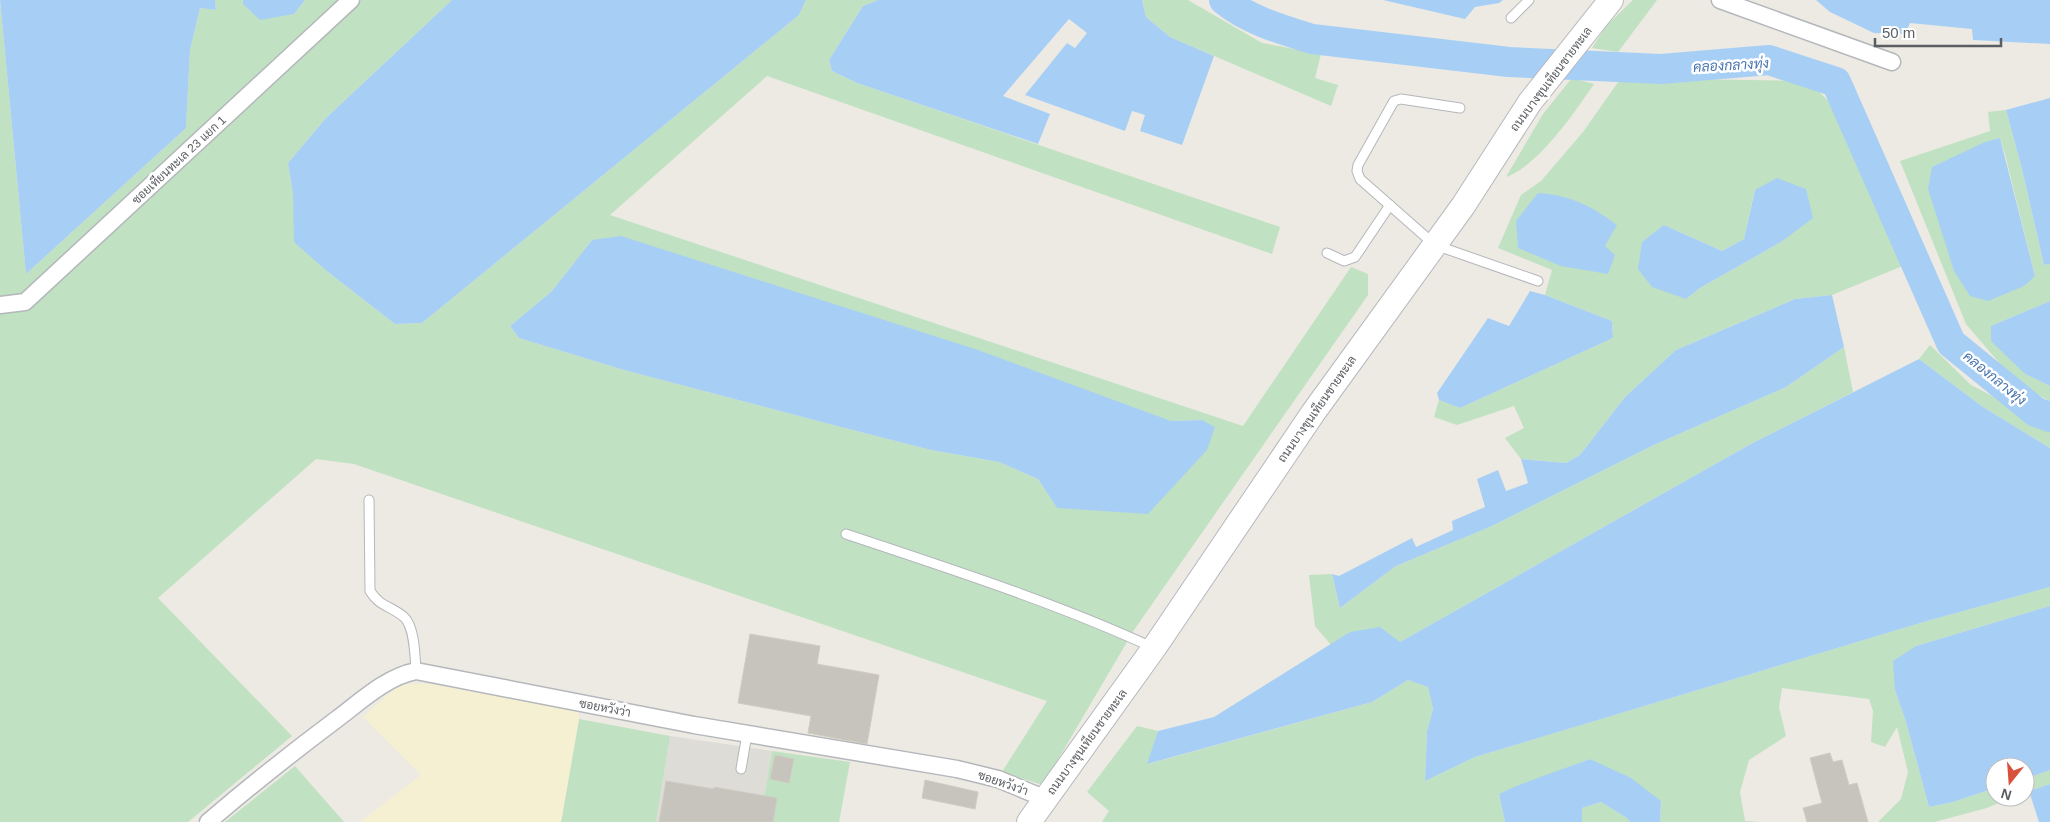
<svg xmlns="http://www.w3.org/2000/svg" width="2050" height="822" font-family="Helvetica,Sarabun,sans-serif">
	<rect width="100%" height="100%" fill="#eceae2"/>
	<polygon fill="#dddcd6" points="670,736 772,751 760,822 656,822"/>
	<g fill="#c0e1c2" fill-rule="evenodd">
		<path d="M 215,0 L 243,0 L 243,4 L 294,14 L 305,0 L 452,0 L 326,118 L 288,163 L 293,194 L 328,272 L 395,324 L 422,323 L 799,15 L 806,0 L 878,0 L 863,6 L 829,60 L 832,71 L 857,83 L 1280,227 L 1272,254 L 767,76 L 610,215 L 1243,426 L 1351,267 L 1368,274 L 1368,295 L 1134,630 L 1043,785 L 1002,772 L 1047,701 L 354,464 L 316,459 L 158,598 L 292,736 L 188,822 L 0,822 L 0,1 L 26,274 L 186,128 L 190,50 L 200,8 L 216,10 ZM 592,240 L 1171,421 L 1202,420 L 1057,508 L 1038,479 L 999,462 L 931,450 L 837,426 L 624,370 L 519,338 L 510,326 L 552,291 Z"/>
		<polygon points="1142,0 1188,0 1262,43 1321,54 1315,78 1338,85 1331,106 1170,37 1146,17"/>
		<polygon points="1633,0 1657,0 1618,52 1592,48 1607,25"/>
		<path d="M 1572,78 L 1594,84 C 1574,113 1539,165 1506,177 L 1543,114 Z"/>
		<path d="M 1621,78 L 1809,81 L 1833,106 L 1905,265 L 1832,295 L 1795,299 L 1676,350 L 1625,397 L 1580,455 L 1566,463 L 1521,459 L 1505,438 L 1524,428 L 1514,406 L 1457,425 L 1434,417 L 1439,400 L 1460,408 L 1613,338 L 1612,321 L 1545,295 L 1552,270 L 1498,248 L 1521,195 L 1541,181 L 1583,132 ZM 1755,189 L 1781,242 L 1700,288 L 1686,299 L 1664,225 L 1722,251 L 1744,239 Z"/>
		<path d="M 2006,110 L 2022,169 L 2044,265 L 2050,264 L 2050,301 L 1991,326 L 2025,374 L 2050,386 L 2050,401 L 2027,389 L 2002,366 L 1966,324 L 1900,161 L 1990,131 L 1988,112 ZM 2000,138 L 2005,154 L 2035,276 L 1932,167 Z"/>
		<polygon points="1930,345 1971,385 2050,426 2050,448 1983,407 1919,359"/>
		<polygon points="1844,347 1853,392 1749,445 1400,642 1350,632 1331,645 1315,626 1309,575 1332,574 1340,608 1396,566 1492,526 1656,444 1786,387"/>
		<polygon points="2050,587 2050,606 1916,646 1895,690 1906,722 1929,807 1953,802 1995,788 1995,797 2013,797 1987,808 1934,822 1878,822 1901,799 1908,772 1897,727 1885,747 1871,742 1873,711 1869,699 1782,688 1779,707 1786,736 1749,760 1740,792 1745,821 1761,822 1660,822 1661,801 1590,759 1499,794 1505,822 1102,822 1109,811 1087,792 1137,726 1158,731 1148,764 1372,702 1408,680 1428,687 1433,709 1427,731 1425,781 1475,757 1927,621"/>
		<polygon points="579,719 670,736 656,822 561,822"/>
		<polygon points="772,751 850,762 839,822 760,822"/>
		<polygon points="295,766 344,822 225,822"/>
		<polygon points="2050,770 2050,784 2025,792 2025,779"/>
		<polygon points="1601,802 1627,818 1630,822 1582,822 1582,808"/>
	</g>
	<polygon fill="#f6f0d3" points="400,684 431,684 578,710 579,719 561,822 360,822 421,775 363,717"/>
	<g fill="#a7cff6">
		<polygon points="0,0 215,0 216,10 200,8 190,50 186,128 26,274"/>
		<polygon points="243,0 305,0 294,14 260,20 243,4"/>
		<polygon points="452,0 806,0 799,15 422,323 395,324 328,272 294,242 293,194 288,163 326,118"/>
		<polygon points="878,0 1142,0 1146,17 1170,37 1214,56 1182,145 1140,131 1145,115 1132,111 1125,131 1025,95 1067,43 1075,48 1087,33 1069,19 1003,96 1050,114 1038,144 857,83 832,71 829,60 863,6"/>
		<polygon points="1383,0 1503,0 1499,3 1475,7 1465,19"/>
		<polygon points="1816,0 2050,0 2050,44 1973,40 1972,29 1910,23 1905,34 1874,33 1830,12"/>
		<polygon points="2050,98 2050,264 2044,265 2022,169 2006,110"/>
		<polygon points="2000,138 2035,276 2024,286 1988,301 1970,296 1954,271 1928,189 1932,167 1985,142"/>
		<polygon points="1777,178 1806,189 1813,218 1781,242 1700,288 1686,299 1652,287 1638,269 1642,242 1664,225 1722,251 1744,239 1755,190"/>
		<path d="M 1538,193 C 1570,195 1592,206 1617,225 L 1605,246 L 1615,255 L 1608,274 L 1561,266 L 1518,248 L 1516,221 Z"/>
		<polygon points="621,236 978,350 1171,421 1202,420 1215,427 1207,450 1148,514 1057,508 1038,479 999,462 931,450 837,426 624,370 519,338 510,326 552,291 592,240"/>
		<polygon points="1530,291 1545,295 1612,321 1613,338 1460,408 1439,400 1437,393 1488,318 1509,326"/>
		<polygon points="1832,295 1844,347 1786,387 1656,444 1492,526 1396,566 1340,608 1332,574 1339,576 1412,538 1416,547 1453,530 1452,521 1485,507 1477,479 1498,470 1506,491 1528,483 1521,459 1566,463 1580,455 1625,397 1676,350 1795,299"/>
		<polygon points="2050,301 2050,386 2025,374 1991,341 1991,326"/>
		<polygon points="1919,359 1983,407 2050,448 2050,587 1927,621 1475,757 1425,781 1427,731 1433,709 1428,687 1408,680 1372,702 1147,764 1158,731 1214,717 1350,632 1380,627 1400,642 1749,445"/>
		<polygon points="2050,606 2050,770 2025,779 2025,767 1995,767 1995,788 1953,802 1929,807 1906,722 1895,690 1893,661 1916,646"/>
		<path d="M 1590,759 L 1631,778 L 1661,801 L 1660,822 L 1630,822 L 1627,818 L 1601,802 L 1582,808 L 1582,822 L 1505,822 L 1499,794 C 1528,780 1559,771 1590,759 Z"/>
		<polygon points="2050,784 2050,822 2039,822 2029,791"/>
	</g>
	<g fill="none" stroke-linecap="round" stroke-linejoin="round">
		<path stroke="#a7cff6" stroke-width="30" d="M 1224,0 C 1248,20 1283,30 1312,39 L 1509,62 L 1661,69 L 1769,60 L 1836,82 L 1951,343 L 2036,412 L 2050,417"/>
	</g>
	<g fill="#c7c4be" stroke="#d0ccc1">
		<polygon points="750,634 820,646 817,664 879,675 867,744 808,733 811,716 738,703"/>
		<polygon points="1830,753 1833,762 1842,760 1849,785 1857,783 1868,822 1807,822 1803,808 1822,803 1810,758"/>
		<polygon points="775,755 794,759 789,783 770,779"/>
		<polygon points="925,780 978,792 975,809 922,798"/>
		<polygon points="666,781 714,789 714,787 777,798 773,822 659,822"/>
	</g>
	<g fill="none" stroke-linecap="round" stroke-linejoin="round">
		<g stroke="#b4b7bb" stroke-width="11">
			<g id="lane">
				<polyline points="1511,18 1529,0"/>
				<polyline points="1460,108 1401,99 1394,101 1358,165 1357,171 1360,179 1435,245 1538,281"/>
				<polyline points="1327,253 1344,261 1355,257 1390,205"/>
				<path d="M 369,500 L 370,591 C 380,607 391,606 404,617 C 415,627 415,658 416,671"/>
				<path d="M 846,534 C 950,569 1054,602 1154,648"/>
				<polyline points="741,769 747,734"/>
			</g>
		</g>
		<g stroke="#b4b7bb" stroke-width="19">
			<g id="street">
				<polyline points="1720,0 1892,62"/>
				<polyline points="0,305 25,302 351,0"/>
				<path d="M 208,822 C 250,786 293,752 337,719 C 361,701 386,677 416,671 L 694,725 L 957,769 L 998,779 L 1046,799"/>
			</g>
		</g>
		<g stroke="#b6b8bd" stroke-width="26">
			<polyline id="secondary" points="1029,822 1154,648 1313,413 1463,206 1530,102 1611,0"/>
		</g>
		<use href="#lane" stroke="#fff" stroke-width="9"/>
		<use href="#street" stroke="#fff" stroke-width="16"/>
		<use href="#secondary" stroke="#fff" stroke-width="24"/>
	</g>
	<g text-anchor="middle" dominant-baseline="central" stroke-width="5" stroke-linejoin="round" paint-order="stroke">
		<g font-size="12" fill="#5a5d61" stroke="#fff">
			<text transform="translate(1551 79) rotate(-53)">ถนนบางขุนเทียนชายทะเล</text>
			<text transform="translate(179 160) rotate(-43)">ซอยเทียนทะเล 23 แยก 1</text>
			<text transform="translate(1317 409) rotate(-55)">ถนนบางขุนเทียนชายทะเล</text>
			<text transform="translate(605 708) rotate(11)">ซอยหวังว่า</text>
			<text transform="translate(1087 742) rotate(-54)">ถนนบางขุนเทียนชายทะเล</text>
			<text transform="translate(1003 783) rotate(19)">ซอยหวังว่า</text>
		</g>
		<g font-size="14" font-style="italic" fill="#4a75af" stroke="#fff">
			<text transform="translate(1731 65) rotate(-3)">คลองกลางทุ่ง</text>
			<text transform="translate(1995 378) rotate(39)">คลองกลางทุ่ง</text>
		</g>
	</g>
	<g transform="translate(2010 782) rotate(197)"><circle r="24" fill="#ffffff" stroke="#bdbec0"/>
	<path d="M0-4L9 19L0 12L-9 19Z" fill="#d8513c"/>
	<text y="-8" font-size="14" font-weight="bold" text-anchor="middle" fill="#5a5d61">N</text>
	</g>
	<path d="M1875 38v8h126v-8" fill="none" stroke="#5a5d61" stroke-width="2.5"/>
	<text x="1882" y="38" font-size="15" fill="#5a5d61" stroke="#ffffff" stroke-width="4" paint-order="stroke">50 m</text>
</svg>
